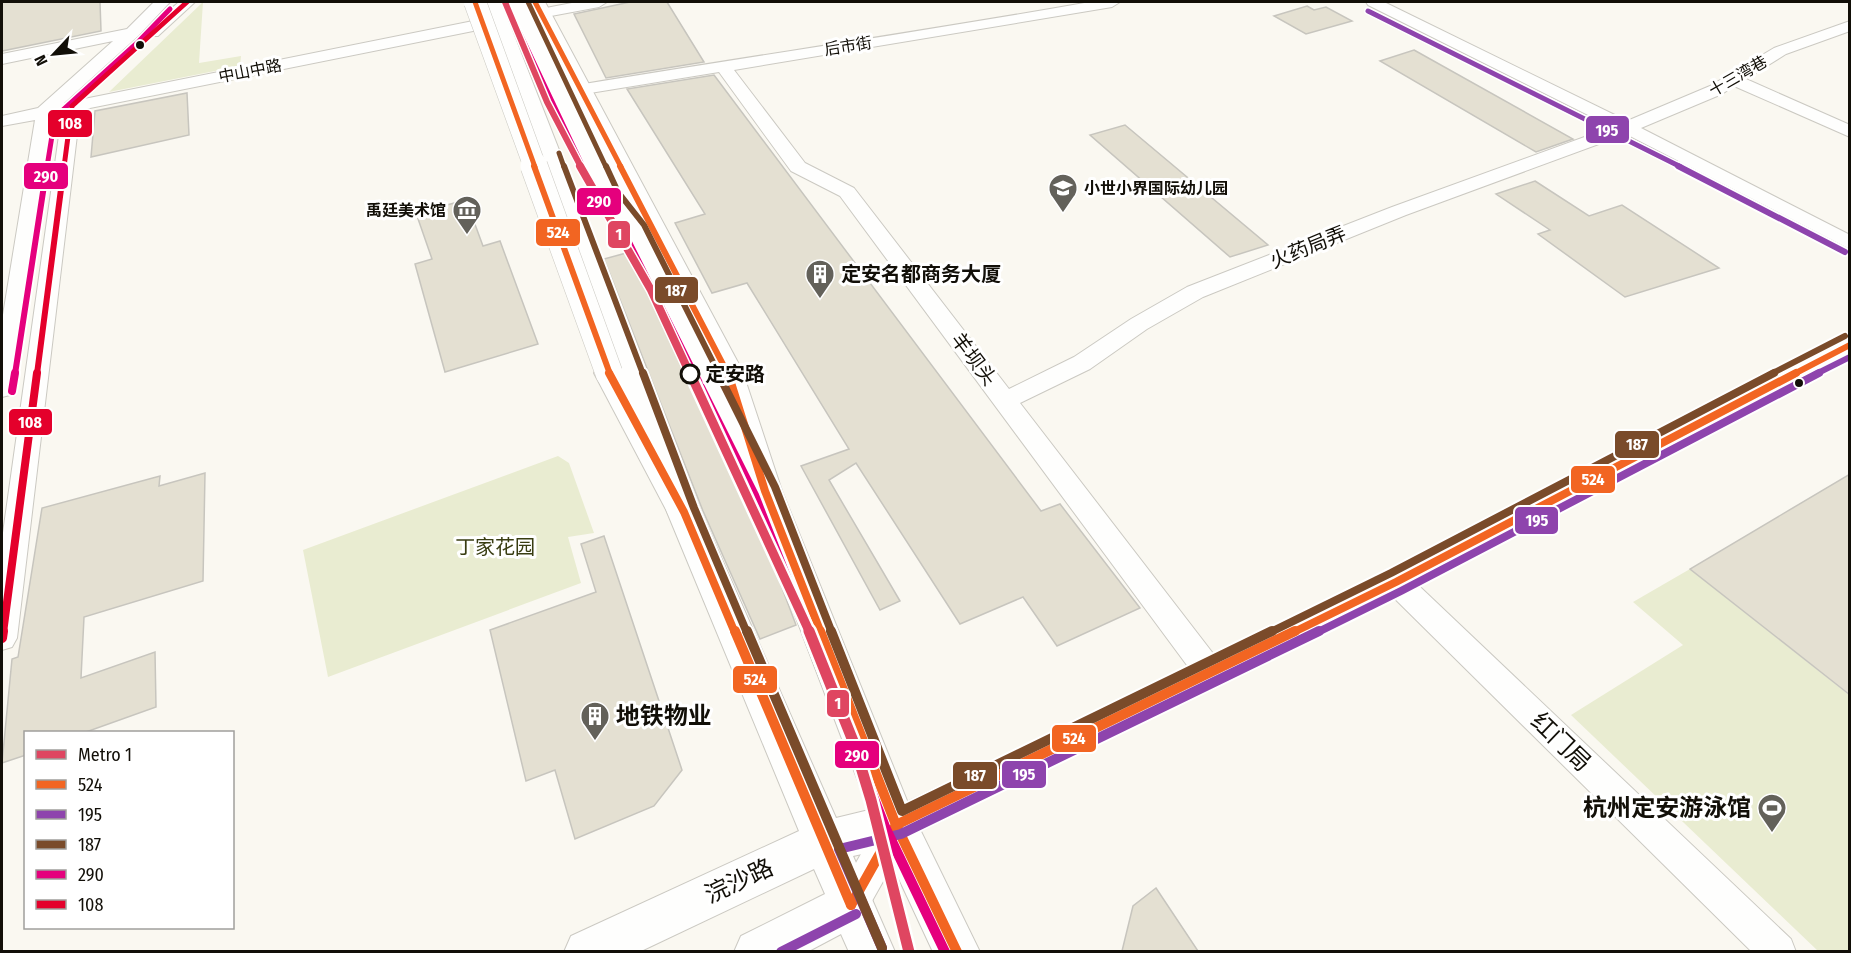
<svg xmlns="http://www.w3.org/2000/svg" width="1851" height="953" font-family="'Fira Sans Condensed','Noto Sans SC',sans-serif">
	<rect width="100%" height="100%" fill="#faf8f1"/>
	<g fill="#e9ecd1">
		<polygon points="203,2 199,63 241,56 240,66 109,92"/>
		<polygon points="558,456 569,463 594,533 568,537 581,583 328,677 303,550"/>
		<polygon points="1690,569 1849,695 1849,951 1818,951 1571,715 1683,645 1633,602"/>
	</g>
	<g fill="#e4e0d2" stroke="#c7c5be" stroke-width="1.5">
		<polygon points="2,2 100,2 101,31 2,51"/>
		<polygon points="630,2 667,2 704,62 606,78 574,14"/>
		<polygon points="1307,6 1314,10 1326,7 1352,21 1306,34 1274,16"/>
		<polygon points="1414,50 1573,139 1536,152 1380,61"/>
		<polygon points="714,75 1041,511 1060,504 1140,608 1057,646 1023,597 960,624 856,463 829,480 900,601 880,610 801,466 849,449 747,283 712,293 675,223 705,214 627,89"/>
		<polygon points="187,93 189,135 91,157 95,111"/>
		<polygon points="1125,125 1268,245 1230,257 1090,135"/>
		<polygon points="1535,181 1589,216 1622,205 1719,268 1625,297 1538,234 1550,230 1496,194"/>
		<polygon points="466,200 483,246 500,241 538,344 445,372 415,264 432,259 416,213"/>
		<polygon points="630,252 746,492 796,625 760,639 703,511 604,259"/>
		<polygon points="205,473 203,581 84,617 81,678 155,652 156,707 86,732 26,732 26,755 2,763 12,659 18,657 42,508 160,476 159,486"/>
		<polygon points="1850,474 1850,695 1690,569"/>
		<polygon points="604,536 682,770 654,806 575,839 555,770 526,781 490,630 596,592 581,544"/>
		<polygon points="1156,888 1198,951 1122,951 1133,906"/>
	</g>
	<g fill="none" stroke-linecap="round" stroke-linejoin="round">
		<g stroke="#cbc9c2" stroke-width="2">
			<g id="minor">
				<polygon points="154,2 170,2 138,36 64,103 498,16 506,21 498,26 80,110 17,638 12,647 2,650 2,540 62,114 53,116 14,389 10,395 2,397 2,321 35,120 2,126 2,116 38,108 113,41 2,64 2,54 127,29"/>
				<polygon points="179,2 195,2 158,36 146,36 144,33 146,30"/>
				<polygon points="577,2 607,2 599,7 551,16 543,11 546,8"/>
				<path d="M 1090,2 L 1120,2 L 1112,7 L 734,70 L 805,163 L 854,188 L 1009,389 L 1074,357 L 1131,319 L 1187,287 L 1392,207 L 1612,127 L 1368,5 L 1366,2 L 1384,2 L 1627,121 L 1710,86 L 1774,48 L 1850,21 L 1850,31 L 1786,54 L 1746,79 L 1850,125 L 1850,137 L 1734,86 L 1722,94 L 1641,128 L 1850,235 L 1850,249 L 1626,134 L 1406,215 L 1203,297 L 1147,329 L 1090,369 L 1020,403 L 1215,656 L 1386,574 L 1850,338 L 1850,355 L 1417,584 L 1791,939 L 1796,952 L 1752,952 L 1393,597 L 908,837 L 863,917 L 851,922 L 839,917 L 834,905 L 839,893 L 884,813 L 1189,668 L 840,196 L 791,171 L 719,72 L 584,94 L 578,93 L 576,89 L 578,85 L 584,84 C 752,56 921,32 1090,2 Z"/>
			</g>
		</g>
		<g stroke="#cbc9c2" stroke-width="2">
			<polygon id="major" points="482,2 501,2 701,512 836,818 869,810 748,491 623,232 596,198 508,2 527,2 620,196 648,230 782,491 912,813 980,952 933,952 885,849 853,856 895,952 849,952 841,934 807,952 734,952 741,936 825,894 814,869 639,952 564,952 571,936 799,831 667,512"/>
		</g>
		<g stroke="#cbc9c2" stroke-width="2">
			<g id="highway">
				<polygon points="526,2 545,2 742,370 782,491 777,500 765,504 753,500 748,491 712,370"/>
				<polygon points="609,363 620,366 696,503 701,512 696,521 684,525 672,521 594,373 598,366"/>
			</g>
		</g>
		<use href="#minor" fill="#fefefd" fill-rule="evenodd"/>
		<use href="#major" fill="#fefefd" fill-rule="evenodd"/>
		<use href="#highway" fill="#fefefd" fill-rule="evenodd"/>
		<g stroke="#cbc9c2" stroke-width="23" stroke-linecap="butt">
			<polyline id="highway-bridge-far1" points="475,2 535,167"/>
		</g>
		<g stroke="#cbc9c2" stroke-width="28" stroke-linecap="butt">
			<polyline id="highway-bridge" points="534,166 609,373"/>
		</g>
		<use href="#highway-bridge-far1" stroke="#fefefd" stroke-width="22"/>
		<use href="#highway-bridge" stroke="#fefefd" stroke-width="27"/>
		<g stroke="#fff" stroke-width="8">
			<g id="bus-1-far3">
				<polyline points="475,2 535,167"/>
				<polyline points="535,2 621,167"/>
			</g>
		</g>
		<g stroke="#fff" stroke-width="10">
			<g id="bus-1-far2">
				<polyline points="534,166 610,374"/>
				<polyline points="620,166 728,374"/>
				<polyline points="1794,374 1850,345"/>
			</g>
		</g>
		<g stroke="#fff" stroke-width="12">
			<g id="bus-1-far1">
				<polyline points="609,373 684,512 735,633"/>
				<polyline points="728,373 765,491 821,633"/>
				<polyline points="1292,633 1396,582 1796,373"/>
			</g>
		</g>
		<g stroke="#fff" stroke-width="14">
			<g id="bus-1">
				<polyline points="735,631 851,905"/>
				<polyline points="820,631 896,825 957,952"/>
				<polyline points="851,905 896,825 1295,631"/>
			</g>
		</g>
		<g stroke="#fff" stroke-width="8">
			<polyline id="bus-2-far3" points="1368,11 1681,167"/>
		</g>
		<g stroke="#fff" stroke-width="10">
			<g id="bus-2-far2">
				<polyline points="1678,166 1845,252"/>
				<polyline points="1816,374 1850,357"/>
			</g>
		</g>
		<g stroke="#fff" stroke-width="12">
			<polyline id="bus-2-far1" points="1316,633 1401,591 1819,373"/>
		</g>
		<g stroke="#fff" stroke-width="14">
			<g id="bus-2">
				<polyline points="882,948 839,849 901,834 1319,631"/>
				<polyline points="781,952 856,914"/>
			</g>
		</g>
		<g stroke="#fff" stroke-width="8">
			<g id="bus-3-far3">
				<polyline points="528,2 606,167"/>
				<polyline points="559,153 564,167"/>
			</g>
		</g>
		<g stroke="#fff" stroke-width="10">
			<g id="bus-3-far2">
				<polyline points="564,166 643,374"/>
				<polyline points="606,166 618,192 644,225 719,374"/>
				<polyline points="1771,374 1845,336"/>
			</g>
		</g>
		<g stroke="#fff" stroke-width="12">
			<g id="bus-3-far1">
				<polyline points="643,373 694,508 747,633"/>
				<polyline points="718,373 775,487 832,633"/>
				<polyline points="1269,633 1391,573 1774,373"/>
			</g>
		</g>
		<g stroke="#fff" stroke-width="14">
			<g id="bus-3">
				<polyline points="747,631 882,948"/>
				<polyline points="831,631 902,811 1272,631"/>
			</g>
		</g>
		<g stroke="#fff" stroke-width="8">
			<g id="bus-4-far3">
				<polyline points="507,6 583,167"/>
				<polyline points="47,167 55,117 139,41 170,9"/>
			</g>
		</g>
		<g stroke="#fff" stroke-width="10">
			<g id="bus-4-far2">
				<polyline points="582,166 599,202 626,236 695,374"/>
				<polyline points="15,374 47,166"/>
			</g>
		</g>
		<g stroke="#fff" stroke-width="12">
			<g id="bus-4-far1">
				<polyline points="694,373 755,495 809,633"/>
				<polyline points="12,391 15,373"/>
			</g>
		</g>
		<g stroke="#fff" stroke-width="14">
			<polyline id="bus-4" points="808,631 886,829 945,952"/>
		</g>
		<g stroke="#fff" stroke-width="8">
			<polyline id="bus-5-far3" points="64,167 72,106 187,2"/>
		</g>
		<g stroke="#fff" stroke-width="10">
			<polyline id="bus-5-far2" points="37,374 64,166"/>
		</g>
		<g stroke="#fff" stroke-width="12">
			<polyline id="bus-5-far1" points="3,633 37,373"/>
		</g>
		<g stroke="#fff" stroke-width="14">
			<polyline id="bus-5" points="2,638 3,631"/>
		</g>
		<use href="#bus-1-far3" stroke="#f26522" stroke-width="5"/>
		<use href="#bus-1-far2" stroke="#f26522" stroke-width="6"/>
		<use href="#bus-1-far1" stroke="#f26522" stroke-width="8"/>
		<use href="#bus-1" stroke="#f26522" stroke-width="10"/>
		<use href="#bus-2-far3" stroke="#8e44ad" stroke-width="5"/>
		<use href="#bus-2-far2" stroke="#8e44ad" stroke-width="6"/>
		<use href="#bus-2-far1" stroke="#8e44ad" stroke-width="8"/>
		<use href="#bus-2" stroke="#8e44ad" stroke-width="10"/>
		<use href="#bus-3-far3" stroke="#7a4b2a" stroke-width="5"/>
		<use href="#bus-3-far2" stroke="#7a4b2a" stroke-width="6"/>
		<use href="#bus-3-far1" stroke="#7a4b2a" stroke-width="8"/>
		<use href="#bus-3" stroke="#7a4b2a" stroke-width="10"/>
		<use href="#bus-4-far3" stroke="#e5007d" stroke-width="5"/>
		<use href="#bus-4-far2" stroke="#e5007d" stroke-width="6"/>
		<use href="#bus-4-far1" stroke="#e5007d" stroke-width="8"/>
		<use href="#bus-4" stroke="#e5007d" stroke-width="10"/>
		<use href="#bus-5-far3" stroke="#e4002b" stroke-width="5"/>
		<use href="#bus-5-far2" stroke="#e4002b" stroke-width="6"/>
		<use href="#bus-5-far1" stroke="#e4002b" stroke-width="8"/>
		<use href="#bus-5" stroke="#e4002b" stroke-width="10"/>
		<g stroke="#fff" stroke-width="9">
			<polyline id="metro-1-far3" points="505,2 547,102 581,167"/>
		</g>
		<g stroke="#fff" stroke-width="11">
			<polyline id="metro-1-far2" points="580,166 651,290 690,374"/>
		</g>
		<g stroke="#fff" stroke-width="14">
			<polyline id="metro-1-far1" points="690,373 810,633"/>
		</g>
		<g stroke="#fff" stroke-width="16">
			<polyline id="metro-1" points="809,631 853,741 871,800 909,952"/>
		</g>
		<use href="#metro-1-far3" stroke="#df4661" stroke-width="6"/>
		<use href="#metro-1-far2" stroke="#df4661" stroke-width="8"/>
		<use href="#metro-1-far1" stroke="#df4661" stroke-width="9"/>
		<use href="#metro-1" stroke="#df4661" stroke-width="11"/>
	</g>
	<defs>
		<g id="school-pin" transform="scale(1.5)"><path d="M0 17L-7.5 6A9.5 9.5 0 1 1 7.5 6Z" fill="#63615a" stroke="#fff"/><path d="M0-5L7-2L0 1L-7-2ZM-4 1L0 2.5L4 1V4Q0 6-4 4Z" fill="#fff"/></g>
		<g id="museum-pin" transform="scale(1.5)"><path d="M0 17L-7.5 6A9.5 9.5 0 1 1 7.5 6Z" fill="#63615a" stroke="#fff"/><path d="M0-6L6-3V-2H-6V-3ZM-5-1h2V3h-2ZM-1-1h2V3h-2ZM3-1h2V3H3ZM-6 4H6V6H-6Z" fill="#fff"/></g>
		<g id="building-pin" transform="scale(1.5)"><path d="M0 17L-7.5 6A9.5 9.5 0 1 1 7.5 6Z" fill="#63615a" stroke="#fff"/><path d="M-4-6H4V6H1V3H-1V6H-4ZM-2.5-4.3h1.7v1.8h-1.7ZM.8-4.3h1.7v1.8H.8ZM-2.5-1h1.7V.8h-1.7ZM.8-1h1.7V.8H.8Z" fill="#fff"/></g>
		<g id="stadium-pin" transform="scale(1.5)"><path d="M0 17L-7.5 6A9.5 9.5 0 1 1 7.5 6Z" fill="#63615a" stroke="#fff"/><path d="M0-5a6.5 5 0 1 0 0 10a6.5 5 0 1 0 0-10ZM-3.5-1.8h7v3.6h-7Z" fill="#fff"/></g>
	</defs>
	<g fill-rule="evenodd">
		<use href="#school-pin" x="1063" y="188"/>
		<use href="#museum-pin" x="467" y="210"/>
		<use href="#building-pin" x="820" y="274"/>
		<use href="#building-pin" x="595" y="716"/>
		<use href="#stadium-pin" x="1772" y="808"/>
	</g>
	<g fill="#120f08" stroke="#fff" stroke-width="2">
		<circle cx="140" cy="45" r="5"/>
		<circle cx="1799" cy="383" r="5"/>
	</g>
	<circle fill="#fff" stroke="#120f08" stroke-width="3" cx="690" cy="374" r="9"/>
	<g text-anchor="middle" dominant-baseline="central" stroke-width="6" stroke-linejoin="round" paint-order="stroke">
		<g font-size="16" fill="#120f08" stroke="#fff">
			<text transform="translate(848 46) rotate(-9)">后市街</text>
			<text transform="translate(250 71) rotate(-11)">中山中路</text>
			<text transform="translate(1738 76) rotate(-30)">十三湾巷</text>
		</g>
		<g font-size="16" font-weight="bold" fill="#120f08" stroke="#fff" text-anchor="start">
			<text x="1084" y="188">小世小界国际幼儿园</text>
			<text x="446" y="210" text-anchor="end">禹廷美术馆</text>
		</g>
		<g font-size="20" fill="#120f08" stroke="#fff">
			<text transform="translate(1308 247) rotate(-22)">火药局弄</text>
			<text transform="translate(974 359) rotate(53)">羊坝头</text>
		</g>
		<g font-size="20" font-weight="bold" fill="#120f08" stroke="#fff" text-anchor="start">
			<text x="841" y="274">定安名都商务大厦</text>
		</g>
		<g font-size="20" font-weight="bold" fill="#120f08" stroke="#fff" text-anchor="start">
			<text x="705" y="374">定安路</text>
		</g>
		<g font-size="20" fill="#393d12" stroke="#fff">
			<text x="495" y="547">丁家花园</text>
		</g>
		<g font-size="24" font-weight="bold" fill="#120f08" stroke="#fff" text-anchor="start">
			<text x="616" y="716">地铁物业</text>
			<text x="1751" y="808" text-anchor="end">杭州定安游泳馆</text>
		</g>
		<g font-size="24" fill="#120f08" stroke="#fff">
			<text transform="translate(1561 742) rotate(44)">红门局</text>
			<text transform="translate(739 881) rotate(-25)">浣沙路</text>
		</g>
	</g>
	<g stroke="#fff" stroke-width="2">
		<rect x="47" y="109" width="46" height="29" rx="6" fill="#e4002b"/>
		<rect x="1585" y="115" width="45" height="29" rx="6" fill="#8e44ad"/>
		<rect x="23" y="162" width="46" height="28" rx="6" fill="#e5007d"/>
		<rect x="576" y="187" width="46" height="29" rx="6" fill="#e5007d"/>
		<rect x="535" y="218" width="46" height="29" rx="6" fill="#f26522"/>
		<rect x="607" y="220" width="24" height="29" rx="6" fill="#df4661"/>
		<rect x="654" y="276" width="45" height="28" rx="6" fill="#7a4b2a"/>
		<rect x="8" y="408" width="45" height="28" rx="6" fill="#e4002b"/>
		<rect x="1614" y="430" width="46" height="29" rx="6" fill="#7a4b2a"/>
		<rect x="1570" y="465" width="46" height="29" rx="6" fill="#f26522"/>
		<rect x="1514" y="506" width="45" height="29" rx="6" fill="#8e44ad"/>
		<rect x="732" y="665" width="46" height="29" rx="6" fill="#f26522"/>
		<rect x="826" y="689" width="24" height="29" rx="6" fill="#df4661"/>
		<rect x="1051" y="724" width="46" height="29" rx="6" fill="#f26522"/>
		<rect x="834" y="740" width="46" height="29" rx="6" fill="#e5007d"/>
		<rect x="1001" y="760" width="46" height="29" rx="6" fill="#8e44ad"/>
		<rect x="952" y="761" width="46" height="29" rx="6" fill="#7a4b2a"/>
	</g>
	<g font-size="16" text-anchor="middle" font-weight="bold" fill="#fff">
		<text x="70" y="129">108</text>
		<text x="1607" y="136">195</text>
		<text x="46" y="182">290</text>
		<text x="599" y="207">290</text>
		<text x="558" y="238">524</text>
		<text x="619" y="240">1</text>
		<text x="676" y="296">187</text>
		<text x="30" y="428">108</text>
		<text x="1637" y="450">187</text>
		<text x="1593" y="485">524</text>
		<text x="1537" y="526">195</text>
		<text x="755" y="685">524</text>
		<text x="838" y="709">1</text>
		<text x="1074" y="744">524</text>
		<text x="857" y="761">290</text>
		<text x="1024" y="780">195</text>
		<text x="975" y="781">187</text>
	</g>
	<rect width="1851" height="953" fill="none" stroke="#120f08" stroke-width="6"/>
	<rect x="24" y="731" width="210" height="198" fill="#ffffff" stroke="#a09f9c" stroke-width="1.5"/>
	<rect x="36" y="750" width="30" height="9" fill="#df4661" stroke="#a09f9c" stroke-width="1.5"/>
	<text x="78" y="761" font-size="18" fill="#120f08">Metro 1</text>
	<rect x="36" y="780" width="30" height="9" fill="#f26522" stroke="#a09f9c" stroke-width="1.5"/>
	<text x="78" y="791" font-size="18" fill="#120f08">524</text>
	<rect x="36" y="810" width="30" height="9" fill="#8e44ad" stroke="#a09f9c" stroke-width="1.5"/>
	<text x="78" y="821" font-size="18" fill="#120f08">195</text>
	<rect x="36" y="840" width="30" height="9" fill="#7a4b2a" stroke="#a09f9c" stroke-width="1.5"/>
	<text x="78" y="851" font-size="18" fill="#120f08">187</text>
	<rect x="36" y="870" width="30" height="9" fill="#e5007d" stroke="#a09f9c" stroke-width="1.5"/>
	<text x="78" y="881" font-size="18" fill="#120f08">290</text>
	<rect x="36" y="900" width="30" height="9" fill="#e4002b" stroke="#a09f9c" stroke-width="1.5"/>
	<text x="78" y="911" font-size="18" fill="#120f08">108</text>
	<g transform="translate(54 54) rotate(244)" stroke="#ffffff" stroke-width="4.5" paint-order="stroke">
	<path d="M0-4.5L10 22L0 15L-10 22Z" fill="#120f08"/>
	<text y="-9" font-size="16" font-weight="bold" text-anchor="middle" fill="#120f08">N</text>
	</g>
</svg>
